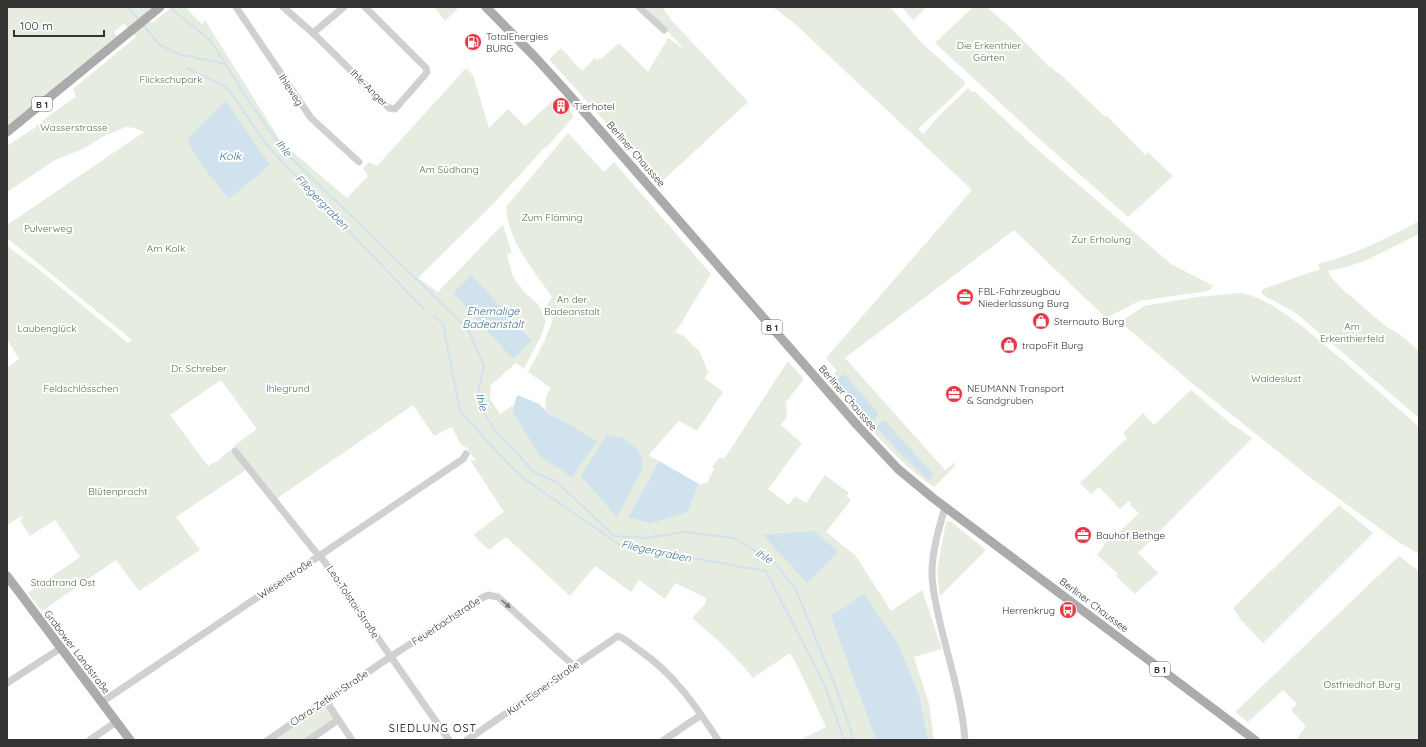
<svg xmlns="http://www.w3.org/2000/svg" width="1426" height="747" font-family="Quicksand,sans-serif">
	<rect width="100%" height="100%" fill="#fff"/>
	<g fill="#e6ecdf" fill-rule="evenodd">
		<path d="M 7,7 L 153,7 L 145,13 L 152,23 L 172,7 L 188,7 L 187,9 L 202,24 L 205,20 L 281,142 L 347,198 L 368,176 L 363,168 L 369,162 L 377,166 L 466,68 L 473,75 L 489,128 L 508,109 L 525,126 L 558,96 L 574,116 L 546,148 L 545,147 L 495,202 L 418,278 L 438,292 L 502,225 L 503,225 L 511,251 L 511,253 L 507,254 L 513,277 L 525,293 L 539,305 L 546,322 L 540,338 L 524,369 L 516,363 L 491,385 L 490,399 L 500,414 L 513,405 L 512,411 L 597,441 L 566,422 L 550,415 L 545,409 L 546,396 L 551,388 L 528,372 L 544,342 L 553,319 L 545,308 L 552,297 C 533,269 508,242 506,207 L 568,133 L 604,172 L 614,162 L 711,274 L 684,318 L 683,321 L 675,332 L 684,336 L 693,346 L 699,350 L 708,372 L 705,378 L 723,392 L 697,431 L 679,421 L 651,452 L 649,456 L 659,461 L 628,517 L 688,512 L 699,484 L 707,483 L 714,469 L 712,467 L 720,457 L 724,459 L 788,361 L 804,379 L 786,402 L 787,416 L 781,425 L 802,443 L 768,489 L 789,505 L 795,496 L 806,503 L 825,475 L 849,493 L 846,496 L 851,500 L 826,532 L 856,556 L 891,611 L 922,590 L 942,649 L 914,657 L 929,704 L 934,740 L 928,740 L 920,698 L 832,616 L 876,740 L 800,740 L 826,727 L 796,663 L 790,653 L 753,678 L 745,668 L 721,643 L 692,618 L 705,604 L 706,598 L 675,583 L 665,599 L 639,580 L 631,592 L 595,566 L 570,596 L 506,537 L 489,550 L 473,535 L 504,512 L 470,460 L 476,461 L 467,448 L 461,445 L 452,427 L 434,436 L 413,405 L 276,499 L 234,446 L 257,429 L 221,380 L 170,415 L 208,466 L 217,461 L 230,450 L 246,470 L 176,517 L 200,550 L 139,591 L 116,560 L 42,611 L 28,593 L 80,557 L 55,520 L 30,536 L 20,520 L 23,518 L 21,516 L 7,525 L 7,368 L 19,359 L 7,339 L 7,246 L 37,268 L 128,343 L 132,340 L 7,238 L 7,225 L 144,132 L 135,128 L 126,127 L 104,136 L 83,149 L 55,160 L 7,192 L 7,146 L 33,129 L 51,114 L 76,97 L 73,89 L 136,37 L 124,24 L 114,32 L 117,37 L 69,75 L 7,128 Z"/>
		<polygon points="434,7 459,7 445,21"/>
		<polygon points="645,7 664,7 664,10 673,22 748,102 659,184 655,178 549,59 561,48 582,71 595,58 597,60 600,58 601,59 619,43 648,72 668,38 685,50"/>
		<path d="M 773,7 L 890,7 L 922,43 L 965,82 L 964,86 L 918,129 L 923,134 L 941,114 L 968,88 L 972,92 L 974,91 L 1031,144 L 1171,264 L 1214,286 L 1208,291 L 1139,301 L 1106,318 L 1014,230 L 845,358 L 945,470 L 955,462 L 955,466 L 934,487 C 892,458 861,417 829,379 L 837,371 L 826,358 L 972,190 L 795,24 ZM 835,381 L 879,414 L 872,422 L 866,417 Z"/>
		<polygon points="902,7 927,7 913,20"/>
		<polygon points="973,7 987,7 1015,32 1050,68 1051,67 1058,73 1059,73 1102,114 1106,117 1107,116 1145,155 1148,152 1173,176 1128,217 1035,135 935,43"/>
		<path d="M 1419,221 L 1419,234 L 1369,259 L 1347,267 L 1328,271 L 1332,278 L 1341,288 L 1388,328 L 1398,333 L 1419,351 L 1419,418 L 1308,323 L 1293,311 L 1266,297 L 1261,293 L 1263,289 L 1320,269 L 1318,264 C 1354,255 1388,238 1419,221 Z"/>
		<path d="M 1241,293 C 1272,298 1311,334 1335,354 C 1364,378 1391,402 1419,427 L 1419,554 L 1398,542 L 1311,478 L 1192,383 L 1120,322 L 1144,306 L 1197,297 Z"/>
		<polygon points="1191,390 1230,423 1252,438 1138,553 1158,573 1135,594 1116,576 1118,574 1097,555 1108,540 1110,541 1139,513 1130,505 1131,503 1129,501 1120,509 1099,487 1091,494 1080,483 1127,438 1123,433 1143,413 1154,425"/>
		<polygon points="1339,505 1373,533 1263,643 1241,620 1233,608"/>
		<polygon points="950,521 986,550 940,596 937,571 946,522"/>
		<polygon points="1399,556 1419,571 1419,740 1296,740 1306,726 1291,710 1297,704 1283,690 1248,722 1235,712"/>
		<polygon points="322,706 326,706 334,719 332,722 306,740 273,740"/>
	</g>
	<g fill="#cfe2ee">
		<path d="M 226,101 L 270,165 L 229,199 C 218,185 190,154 188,138 Z"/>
		<polygon points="472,275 532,341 513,359 453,293"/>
		<polygon points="844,374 879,414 872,423 835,381"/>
		<polygon points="518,395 539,404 550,415 566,422 597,441 572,477 541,457 512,411 516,398"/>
		<polygon points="884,420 933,474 930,479 928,480 901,454 877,428 880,422"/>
		<polygon points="607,434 624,439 636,448 642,458 642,469 617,517 581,476"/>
		<polygon points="659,461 699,484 688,512 651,523 628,517"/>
		<polygon points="814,531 838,552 807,583 763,535"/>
		<polygon points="864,594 897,642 920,698 928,740 876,740 831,616"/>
	</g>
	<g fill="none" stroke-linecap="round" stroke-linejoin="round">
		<g stroke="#cfe2ee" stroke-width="2">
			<polyline points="128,7 139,20"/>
			<polyline points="169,7 210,40 226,64"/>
			<polyline points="143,25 160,45 178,54 226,64 244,94 284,151 468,329 484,366 478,393 483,411 495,430 534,472 558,483 614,536 645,538 685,532 734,538 776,564 796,590 838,693 854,740"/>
			<polyline points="186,68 223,85 232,94 266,144 303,184 424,309"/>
			<polyline points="434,316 443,324 460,411 509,465 526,480 620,545 766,571 825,686 844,740"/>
		</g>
		<g stroke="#d0d0d0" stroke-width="7">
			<polyline points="236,7 311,118 359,162"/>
			<polyline points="283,7 313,33 389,108 395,109 424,76 427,72 426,68 365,7"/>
			<polyline points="639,7 664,30"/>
			<polyline points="313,33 344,7"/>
			<polyline points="235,451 314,550 324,561 449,740"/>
			<path d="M 945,507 C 939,528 932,551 932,573 C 932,591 937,609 941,627 C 950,664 962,701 965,740"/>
			<polyline points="7,683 61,648"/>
			<polyline points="326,701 352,740"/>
			<polyline points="102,702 463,459 466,454"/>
			<polyline points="90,740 116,722"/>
			<polyline points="268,740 390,657 480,599 488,595 498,597 574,666"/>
			<polyline points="309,740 338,720"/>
			<path d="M 467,740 L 568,671 L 574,666 L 618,636 C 626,639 632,645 639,650 C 673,673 696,706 718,740"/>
			<polyline points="664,740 701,715"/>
		</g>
		<g stroke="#ababab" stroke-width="9">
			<polyline points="486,7 535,57 565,90 857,425 898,469 933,498 1255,740"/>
			<polyline points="7,132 160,7"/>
			<polyline points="7,576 130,740"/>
		</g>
	</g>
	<defs><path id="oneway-solid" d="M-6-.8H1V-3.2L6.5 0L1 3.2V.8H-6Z"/></defs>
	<use fill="#7a7a7a" href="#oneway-solid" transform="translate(506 604) rotate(42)"/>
	<defs>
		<g id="fuel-disc" transform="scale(0.9)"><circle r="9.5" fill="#e63946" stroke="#fff"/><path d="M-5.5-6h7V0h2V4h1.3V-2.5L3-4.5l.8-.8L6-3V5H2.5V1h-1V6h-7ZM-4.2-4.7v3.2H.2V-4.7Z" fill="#fff"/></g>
		<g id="building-disc" transform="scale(0.9)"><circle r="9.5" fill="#e63946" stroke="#fff"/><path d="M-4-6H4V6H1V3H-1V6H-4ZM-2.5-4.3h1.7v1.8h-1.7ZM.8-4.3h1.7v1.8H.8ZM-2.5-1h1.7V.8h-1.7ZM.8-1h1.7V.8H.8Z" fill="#fff"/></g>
		<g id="office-disc" transform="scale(0.9)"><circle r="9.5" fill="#e63946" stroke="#fff"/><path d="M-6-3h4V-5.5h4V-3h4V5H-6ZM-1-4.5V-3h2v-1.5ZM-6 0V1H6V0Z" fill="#fff"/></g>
		<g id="shop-disc" transform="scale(0.9)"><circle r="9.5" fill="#e63946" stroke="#fff"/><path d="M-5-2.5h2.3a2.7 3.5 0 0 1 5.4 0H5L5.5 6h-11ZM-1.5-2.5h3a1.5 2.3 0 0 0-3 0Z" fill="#fff"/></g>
		<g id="bus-disc" transform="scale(0.9)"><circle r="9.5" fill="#e63946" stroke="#fff"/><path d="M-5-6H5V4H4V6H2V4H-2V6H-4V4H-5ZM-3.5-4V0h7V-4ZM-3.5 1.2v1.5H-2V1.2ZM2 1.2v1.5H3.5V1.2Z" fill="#fff"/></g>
	</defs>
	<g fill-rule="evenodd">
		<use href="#fuel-disc" x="473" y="42"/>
		<use href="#building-disc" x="561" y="106"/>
		<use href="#office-disc" x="965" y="297"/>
		<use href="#shop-disc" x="1041" y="321"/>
		<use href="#shop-disc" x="1009" y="345"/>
		<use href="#office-disc" x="954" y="394"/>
		<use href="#office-disc" x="1083" y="535"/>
		<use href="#bus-disc" x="1068" y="610"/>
	</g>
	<g text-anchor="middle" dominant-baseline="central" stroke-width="4" stroke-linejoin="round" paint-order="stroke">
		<g fill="#fff" stroke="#707070" stroke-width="1">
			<rect x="32" y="97" width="20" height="14" rx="3"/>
			<rect x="762" y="320" width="20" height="14" rx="3"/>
			<rect x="1150" y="662" width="20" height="14" rx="3"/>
		</g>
		<g font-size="9" font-weight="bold" fill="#333">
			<text x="42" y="104">B 1</text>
			<text x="772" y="327">B 1</text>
			<text x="1160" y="669">B 1</text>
		</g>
		<g font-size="10" fill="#333" stroke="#fff" text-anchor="start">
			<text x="486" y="36">TotalEnergies<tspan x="486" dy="12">BURG</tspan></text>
			<text x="574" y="106">Tierhotel</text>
			<text x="978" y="291">FBL-Fahrzeugbau<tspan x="978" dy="12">Niederlassung Burg</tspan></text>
			<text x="1054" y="321">Sternauto Burg</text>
			<text x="1022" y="345">trapoFit Burg</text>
			<text x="967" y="388">NEUMANN Transport<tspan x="967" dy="12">&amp; Sandgruben</tspan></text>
			<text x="1096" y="535">Bauhof Bethge</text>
			<text x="1055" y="610" text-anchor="end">Herrenkrug</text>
		</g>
		<g font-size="10" fill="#56703f" stroke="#fff">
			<text x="989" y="45">Die Erkenthier<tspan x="989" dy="12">Gärten</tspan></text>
			<text x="171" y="79">Flickschupark</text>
			<text x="74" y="127">Wasserstrasse</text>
			<text x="449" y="169">Am Südhang</text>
			<text x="552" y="217">Zum Fläming</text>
			<text x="48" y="228">Pulverweg</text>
			<text x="1101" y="239">Zur Erholung</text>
			<text x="166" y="248">Am Kolk</text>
			<text x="572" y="299">An der<tspan x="572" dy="12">Badeanstalt</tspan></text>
			<text x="1352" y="326">Am<tspan x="1352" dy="12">Erkenthierfeld</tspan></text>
			<text x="47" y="328">Laubenglück</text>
			<text x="199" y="368">Dr. Schreber</text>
			<text x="1276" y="378">Waldeslust</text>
			<text x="81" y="388">Feldschlösschen</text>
			<text x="288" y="388">Ihlegrund</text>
			<text x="118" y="491">Blütenpracht</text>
			<text x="63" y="582">Stadtrand Ost</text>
			<text x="1362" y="684">Ostfriedhof Burg</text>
		</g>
		<g font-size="10" fill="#333" stroke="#fff">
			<text transform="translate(369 88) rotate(45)">Ihle-Anger</text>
			<text transform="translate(291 90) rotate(57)">Ihleweg</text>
			<text transform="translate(636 154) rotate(49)">Berliner Chaussee</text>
			<text transform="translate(848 398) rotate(49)">Berliner Chaussee</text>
			<text transform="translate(285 579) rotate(-34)">Wiesenstraße</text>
			<text transform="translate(353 602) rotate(56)">Leo-Tolstoi-Straße</text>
			<text transform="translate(1094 605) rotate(37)">Berliner Chaussee</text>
			<text transform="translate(446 621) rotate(-33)">Feuerbachstraße</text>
			<text transform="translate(77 652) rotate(53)">Grabower Landstraße</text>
			<text transform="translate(543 688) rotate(-35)">Kurt-Eisner-Straße</text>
			<text transform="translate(329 698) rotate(-34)">Clara-Zetkin-Straße</text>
		</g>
		<g font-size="11" font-style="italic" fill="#3f7597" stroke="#fff">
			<text transform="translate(284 148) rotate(51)">Ihle</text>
			<text x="230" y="156">Kolk</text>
			<text transform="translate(322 202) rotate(46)">Fliegergraben</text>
			<text x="493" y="311">Ehemalige<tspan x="493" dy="13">Badeanstalt</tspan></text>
			<text transform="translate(482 402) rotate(75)">Ihle</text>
			<text transform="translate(656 551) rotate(12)">Fliegergraben</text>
			<text transform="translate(764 556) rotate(31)">Ihle</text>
		</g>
		<g font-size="11" letter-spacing="1" fill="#000" stroke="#fff">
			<text x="433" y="728">SIEDLUNG OST</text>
		</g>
	</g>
	<rect width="1426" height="747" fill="none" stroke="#333333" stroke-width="16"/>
	<path d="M14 30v6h90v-6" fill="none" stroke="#333333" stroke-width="2"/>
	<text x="20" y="30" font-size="12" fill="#333333" stroke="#ffffff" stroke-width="3" paint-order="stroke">100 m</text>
</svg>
